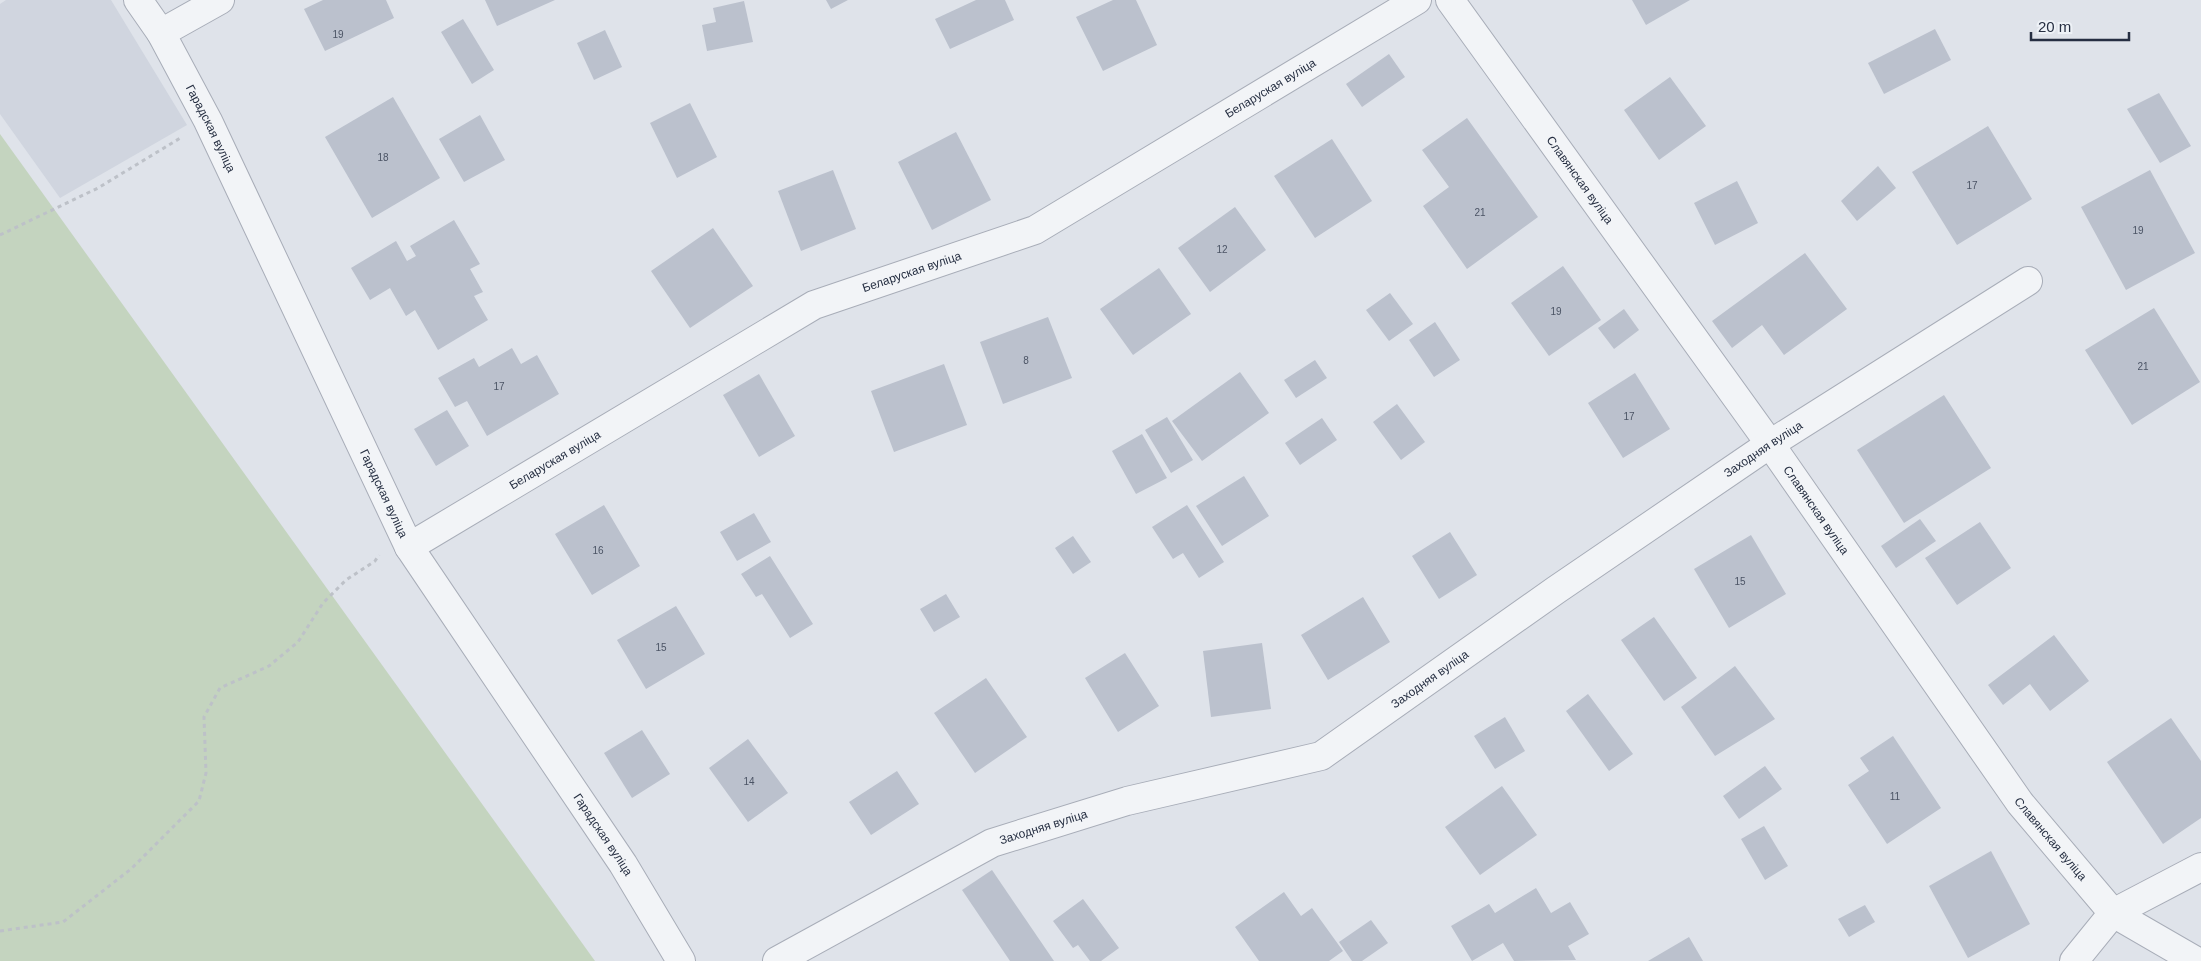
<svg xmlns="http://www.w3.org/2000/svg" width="2201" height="961" font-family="Arial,sans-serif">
	<rect width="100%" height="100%" fill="#dfe3ea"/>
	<polygon fill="#d0d5df" points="6,0 111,0 187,125 60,198 0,114 0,4"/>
	<polygon fill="#c4d4bf" points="0,134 54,209 595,961 0,961"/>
	<g fill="#bbc1cd">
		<polygon points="323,0 386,0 394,18 325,51 304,9"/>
		<polygon points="485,0 555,0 497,26"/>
		<polygon points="826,0 848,0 831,9"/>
		<polygon points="976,0 1005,0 1014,20 950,49 935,19"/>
		<polygon points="1113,0 1136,0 1157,45 1103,71 1076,17"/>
		<polygon points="1632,0 1690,0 1646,25"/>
		<polygon points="744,1 753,42 707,51 702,25 716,22 713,8"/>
		<polygon points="463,19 494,70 472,84 441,32"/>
		<polygon points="1935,29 1951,60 1884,94 1868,63"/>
		<polygon points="605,30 622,67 594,80 577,43"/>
		<polygon points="1389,54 1405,77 1362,107 1346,84"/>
		<polygon points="1670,77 1706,126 1659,160 1624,110"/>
		<polygon points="2159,93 2191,146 2160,163 2127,109"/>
		<polygon points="393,97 440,178 372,218 325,137"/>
		<polygon points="690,103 717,157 677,178 650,123"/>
		<polygon points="480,115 505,160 464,182 439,139"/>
		<polygon points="1467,118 1538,217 1467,269 1423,206 1449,187 1422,150"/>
		<polygon points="1988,126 2032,199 1957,245 1912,172"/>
		<polygon points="956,132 991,200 932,230 898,162"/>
		<polygon points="1332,139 1372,201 1315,238 1274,176"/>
		<polygon points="1878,166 1896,188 1857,221 1841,201"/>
		<polygon points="833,170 856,229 801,251 778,191"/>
		<polygon points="2150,170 2195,253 2126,290 2081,207"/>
		<polygon points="1737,181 1758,223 1715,245 1694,203"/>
		<polygon points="1235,207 1266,250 1210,292 1178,248"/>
		<polygon points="454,220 480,264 470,269 483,292 474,296 488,320 438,350 415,310 406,316 390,288 370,300 351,268 396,241 407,261 416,256 410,246"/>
		<polygon points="713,228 753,286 690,328 651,271"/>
		<polygon points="1805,253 1847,309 1784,355 1762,325 1732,348 1712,321"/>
		<polygon points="1563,266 1601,320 1549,356 1511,303"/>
		<polygon points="1159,268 1191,314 1133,355 1100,309"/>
		<polygon points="1390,293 1413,324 1389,341 1366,310"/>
		<polygon points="2154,308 2200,382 2132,425 2085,350"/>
		<polygon points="1624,309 1639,330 1614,349 1598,328"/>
		<polygon points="1048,317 1072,378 1003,404 980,342"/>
		<polygon points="1435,322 1460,360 1434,377 1409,340"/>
		<polygon points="512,348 521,364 537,355 559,394 487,436 467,401 455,407 438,378 474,358 479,367"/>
		<polygon points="1315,360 1327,378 1296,398 1284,380"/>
		<polygon points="944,364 967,425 894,452 871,391"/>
		<polygon points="1240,372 1269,413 1202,461 1172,421"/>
		<polygon points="1635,373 1670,429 1623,458 1588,403"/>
		<polygon points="759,374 795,436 759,457 723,395"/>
		<polygon points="1944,395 1991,468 1904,523 1857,450"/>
		<polygon points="1397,404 1425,442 1401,460 1373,422"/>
		<polygon points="447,410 469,446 436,466 414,429"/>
		<polygon points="1167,417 1193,460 1171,473 1145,430"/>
		<polygon points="1322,418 1337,440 1300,465 1285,443"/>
		<polygon points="1142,434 1167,478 1136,494 1112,451"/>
		<polygon points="1244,476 1269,516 1222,546 1196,506"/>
		<polygon points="604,505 640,566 592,595 555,534"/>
		<polygon points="1187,505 1224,562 1199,578 1183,553 1173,559 1152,527"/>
		<polygon points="754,513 771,542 737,561 720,532"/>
		<polygon points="1920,519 1936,541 1896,568 1881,546"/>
		<polygon points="1980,522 2011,568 1957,605 1925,558"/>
		<polygon points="1450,532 1477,575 1439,599 1412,556"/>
		<polygon points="1751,535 1786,594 1729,628 1694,569"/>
		<polygon points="1073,536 1091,562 1073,574 1055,548"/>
		<polygon points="770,556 813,624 790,638 762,594 756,597 741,574"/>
		<polygon points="946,594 960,617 934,632 920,609"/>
		<polygon points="1363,597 1390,642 1328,680 1301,635"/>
		<polygon points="676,606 705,654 646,689 617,640"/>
		<polygon points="1654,617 1697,678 1664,701 1621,640"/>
		<polygon points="2054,635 2089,681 2050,711 2030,684 2003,705 1988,685"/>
		<polygon points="1262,643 1271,709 1211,717 1203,651"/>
		<polygon points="1125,653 1159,706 1118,732 1085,678"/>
		<polygon points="1735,666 1775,719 1715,756 1681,707"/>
		<polygon points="986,678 1027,737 975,773 934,713"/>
		<polygon points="1588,694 1633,754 1609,771 1566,711"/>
		<polygon points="1505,717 1525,751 1495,769 1474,736"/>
		<polygon points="2171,718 2201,761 2201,818 2163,844 2107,762"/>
		<polygon points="642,730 670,774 632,798 604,753"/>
		<polygon points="1893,736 1941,808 1887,844 1848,785 1869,771 1860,758"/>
		<polygon points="748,739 788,793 748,822 709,768"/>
		<polygon points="1765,766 1782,789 1739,819 1723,796"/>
		<polygon points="897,771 919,804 871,835 849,802"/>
		<polygon points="1502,786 1537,835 1480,875 1445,827"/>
		<polygon points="1764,826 1788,866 1765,880 1741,839"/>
		<polygon points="1991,851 2030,924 1968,958 1929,886"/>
		<polygon points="992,870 1054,961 1010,961 962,890"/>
		<polygon points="1536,888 1551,913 1570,902 1589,934 1568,946 1576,960 1514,961 1503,943 1472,961 1451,926 1489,904 1495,913"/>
		<polygon points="1284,892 1301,916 1312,908 1343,951 1329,961 1259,961 1235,927"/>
		<polygon points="1083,899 1119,948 1101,961 1090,961 1078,945 1073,948 1053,921"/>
		<polygon points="1865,905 1875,922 1849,937 1838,919"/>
		<polygon points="1371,920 1388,943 1362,961 1352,961 1339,942"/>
		<polygon points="1689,937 1703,961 1648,961"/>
	</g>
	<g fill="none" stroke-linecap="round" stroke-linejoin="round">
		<g stroke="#a8adb8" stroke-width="30">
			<g id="minor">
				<path id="s1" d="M 138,0 L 161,33 L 208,121 L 409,547 L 623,864 L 681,961"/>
				<path id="s2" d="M 1450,0 L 1770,444 L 2020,803 L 2113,913 L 2196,961"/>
				<polyline points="161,33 220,0"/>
				<path id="s3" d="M 409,547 L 814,305 L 1035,230 L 1417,0"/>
				<path id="s4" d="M 777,961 L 992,843 L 1127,801 L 1321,756 L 1556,590 L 1770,444 L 2028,281"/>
				<polyline points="2074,961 2113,913 2201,867"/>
			</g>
		</g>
		<g stroke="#bdc1c8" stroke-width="3" stroke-dasharray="4 4" stroke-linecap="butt">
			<polyline points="0,235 98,188 182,137"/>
			<polyline points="0,931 63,922 131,869 199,801 206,773 204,717 220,688 269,666 298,642 323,603 346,580 375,561 379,555"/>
		</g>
		<use href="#minor" stroke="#f2f4f7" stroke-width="28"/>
	</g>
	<g text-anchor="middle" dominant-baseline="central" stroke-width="4" stroke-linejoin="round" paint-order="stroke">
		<g font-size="10" fill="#4b5465">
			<text x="338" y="34">19</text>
			<text x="383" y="157">18</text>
			<text x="1972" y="185">17</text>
			<text x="1480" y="212">21</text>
			<text x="2138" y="230">19</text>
			<text x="1222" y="249">12</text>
			<text x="1556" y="311">19</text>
			<text x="1026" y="360">8</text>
			<text x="2143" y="366">21</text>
			<text x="499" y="386">17</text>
			<text x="1629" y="416">17</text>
			<text x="598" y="550">16</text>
			<text x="1740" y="581">15</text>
			<text x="661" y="647">15</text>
			<text x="749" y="781">14</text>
			<text x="1895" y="796">11</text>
		</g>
		<g font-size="12" fill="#262f42" stroke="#eef2f7">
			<text stroke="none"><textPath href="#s3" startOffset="980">Беларуская вуліца</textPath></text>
			<text stroke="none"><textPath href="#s1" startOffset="148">Гарадская вуліца</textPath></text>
			<text stroke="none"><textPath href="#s2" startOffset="222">Славянская вуліца</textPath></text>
			<text stroke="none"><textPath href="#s3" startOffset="575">Беларуская вуліца</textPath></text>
			<text stroke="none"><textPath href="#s4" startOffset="1124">Заходняя вуліца</textPath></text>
			<text stroke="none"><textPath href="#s3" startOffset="170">Беларуская вуліца</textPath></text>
			<text stroke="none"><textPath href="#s1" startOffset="552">Гарадская вуліца</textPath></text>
			<text stroke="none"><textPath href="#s2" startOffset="628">Славянская вуліца</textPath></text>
			<text stroke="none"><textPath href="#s4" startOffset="719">Заходняя вуліца</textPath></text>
			<text stroke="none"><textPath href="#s4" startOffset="299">Заходняя вуліца</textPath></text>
			<text stroke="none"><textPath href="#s1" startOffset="958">Гарадская вуліца</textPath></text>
			<text stroke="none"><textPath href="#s2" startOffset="1032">Славянская вуліца</textPath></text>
		</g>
	</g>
	<path d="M2031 32v8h98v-8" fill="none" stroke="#262f42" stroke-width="2.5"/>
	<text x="2038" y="32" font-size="15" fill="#262f42" stroke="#eef2f7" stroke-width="4" paint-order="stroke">20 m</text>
</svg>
